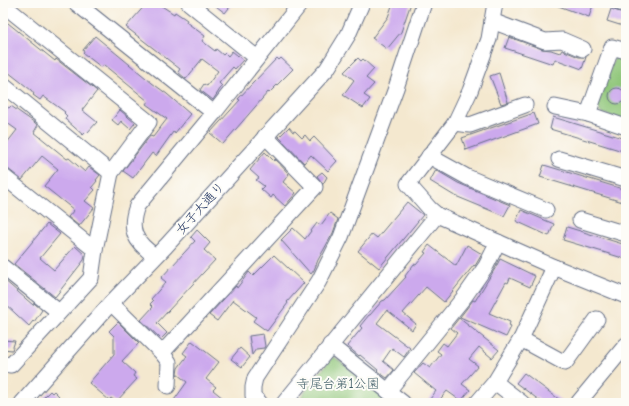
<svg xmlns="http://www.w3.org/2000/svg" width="629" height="406" font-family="'Comic Neue','Klee One',sans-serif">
	<rect width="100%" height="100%" fill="#fdfcf7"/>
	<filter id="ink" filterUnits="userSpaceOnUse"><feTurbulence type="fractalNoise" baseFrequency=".025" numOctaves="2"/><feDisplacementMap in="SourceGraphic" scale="8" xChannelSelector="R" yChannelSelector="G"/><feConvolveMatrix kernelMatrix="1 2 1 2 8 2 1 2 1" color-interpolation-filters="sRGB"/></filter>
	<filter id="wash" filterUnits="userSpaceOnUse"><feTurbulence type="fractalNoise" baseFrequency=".012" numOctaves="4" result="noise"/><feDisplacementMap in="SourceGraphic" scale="16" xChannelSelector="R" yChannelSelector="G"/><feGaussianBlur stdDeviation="0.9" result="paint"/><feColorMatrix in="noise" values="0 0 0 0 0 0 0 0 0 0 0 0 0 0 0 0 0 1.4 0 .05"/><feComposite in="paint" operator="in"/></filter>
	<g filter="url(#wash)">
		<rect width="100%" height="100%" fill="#f4e8cf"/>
		<g fill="#8fc679" stroke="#557a6c">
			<polygon points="621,55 626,57 626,121 601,113 597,106 614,58"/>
			<polygon points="333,356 395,403 296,403"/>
		</g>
		<g id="blocks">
			<g fill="#cca9ed">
				<polygon points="147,3 157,3 174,14 175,12 187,20 186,22 205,36 202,41 215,51 216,49 223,55 225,53 228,56 232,51 243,60 235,69 233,67 219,83 222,86 213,100 200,90 204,84 207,86 218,71 202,59 186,79 178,72 180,69 126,27"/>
				<polygon points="212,3 233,3 225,13"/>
				<polygon points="393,3 411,3 401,32 387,49 372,38 388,17"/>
				<polygon points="553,3 588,3 593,5 589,17 553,4"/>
				<polygon points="611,9 626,14 626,27 607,21"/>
				<polygon points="3,19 55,61 56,59 97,91 82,110 97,122 87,133 86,132 83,135 65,119 67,116 64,113 65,112 43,96 40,100 33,95 34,94 31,90 3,68"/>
				<polygon points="95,36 152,83 167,94 190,114 175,133 173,132 156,156 152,153 133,178 123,171 150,136 153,137 167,119 146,104 148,101 104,65 101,67 83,53 84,52 83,50"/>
				<polygon points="509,37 542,49 551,50 560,53 562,50 579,57 586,57 582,69 555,59 553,64 505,48"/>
				<polygon points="277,58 279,60 281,58 293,69 269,93 268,92 223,144 210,133 240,100 238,99 253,83"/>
				<polygon points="358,58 361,61 363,59 374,69 366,78 374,84 364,95 370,99 363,108 343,95 354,80 344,72"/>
				<polygon points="499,73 508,102 501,104 490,76"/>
				<circle cx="617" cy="96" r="8"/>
				<polygon points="11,106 38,125 34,132 67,159 69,158 85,172 89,167 100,175 96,180 97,181 92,187 95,190 85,201 94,208 79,226 68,217 74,210 44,186 58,169 42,156 22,180 3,165 3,148 17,130 3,120 3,112 7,107 9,108"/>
				<polygon points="120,110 135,123 130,129 121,121 118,125 112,120"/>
				<polygon points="534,113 538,124 466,150 462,138"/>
				<polygon points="553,117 626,139 626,152 550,129"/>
				<polygon points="289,127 293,132 295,131 302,138 305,135 310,141 314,137 337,161 328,171 311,155 304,163 279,137"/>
				<polygon points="265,152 274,161 275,159 289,174 283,182 296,193 285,206 273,195 271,198 261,189 264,186 256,180 259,178 250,170"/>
				<polygon points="544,165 626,190 626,203 540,177"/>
				<polygon points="436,170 458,183 510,205 504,216 453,195 430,181"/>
				<polygon points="322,172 327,177 323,184 317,176"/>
				<polygon points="407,202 423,215 379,268 358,251 372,234 377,238"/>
				<polygon points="521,210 554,224 549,236 516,221"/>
				<polygon points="330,213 338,219 333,233 318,260 314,270 311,274 281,240 293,228 305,239 317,223 321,225"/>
				<polygon points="47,224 60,234 40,258 54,270 75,246 85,255 84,260 55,297 14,264"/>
				<polygon points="567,227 626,245 626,259 563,240"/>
				<polygon points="197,230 210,243 204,250 215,260 157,323 167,333 161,339 141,320 153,307 150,304 153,301 151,299 166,282 161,278 195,241 191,237"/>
				<polygon points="429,245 456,266 467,245 482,254 475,266 474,265 444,302 426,287 403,313 416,324 412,330 387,310 377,323 410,348 404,357 392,348 383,361 394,370 387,378 377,371 378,370 360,355 359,356 347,346 362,328 360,326 369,315 370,315 382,301 385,300 406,277 405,276 414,264 416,265 426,253 424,252"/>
				<polygon points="274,255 304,283 287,302 288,303 267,331 253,321 256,317 233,300 217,321 209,315 236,286 237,288 249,272 253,276"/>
				<polygon points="500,259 535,276 530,287 510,278 508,283 506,282 489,313 510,322 509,326 511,327 506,337 460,317 473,300 475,301 496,267"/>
				<polygon points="3,279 33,305 34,303 42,310 34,322 33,321 29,326 3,302"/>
				<polygon points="459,318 499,350 492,358 479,347 469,359 478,366 462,384 470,390 461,401 447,391 437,403 427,403 436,391 414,373 423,363 430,368 441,354 437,351 443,343 447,346 457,333 451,328"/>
				<polygon points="118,322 139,343 122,361 135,373 133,376 137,379 116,402 111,398 109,400 89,383 114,354 114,336 109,331"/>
				<polygon points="263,334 265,346 264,348 256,349 252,355 249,336"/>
				<polygon points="3,340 15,341 12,350 3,349"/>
				<polygon points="192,341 219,362 206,379 216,387 213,390 229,403 172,403 187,382 177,374 178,368 187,356 183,353"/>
				<polygon points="240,348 250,357 242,367 231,359"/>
				<polygon points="524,373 564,403 543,403 516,383"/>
				<polygon points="50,391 52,393 54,391 59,396 52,403 38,403"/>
			</g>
		</g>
	</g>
	<g filter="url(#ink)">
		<use href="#blocks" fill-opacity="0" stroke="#677086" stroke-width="1"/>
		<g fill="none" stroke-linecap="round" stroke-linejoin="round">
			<g stroke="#677086" stroke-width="17">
				<g id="minor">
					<polyline points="76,3 214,113"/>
					<polyline points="189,3 257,58"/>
					<polyline points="495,3 489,39 470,91 455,123 408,184 430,209 437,215 554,267 626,296"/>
					<polyline points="620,3 626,5"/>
					<polyline points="492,21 545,41 562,40 583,49"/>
					<polyline points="3,85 111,173"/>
					<polyline points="555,107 588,114 626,127"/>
					<polyline points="588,114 612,47 626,51"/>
					<polyline points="455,123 470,125 525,105"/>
					<polyline points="429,156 467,177 546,210"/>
					<polyline points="559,159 626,179"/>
					<polyline points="3,176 95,250"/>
					<polyline points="580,220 626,234"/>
					<path d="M 155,256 C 135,242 128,230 137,206 L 214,113 L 301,3"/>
					<polyline points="3,267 59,312"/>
					<polyline points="111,303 162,353 169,362 168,386"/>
					<polyline points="521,339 565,363 597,319"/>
					<polyline points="330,345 403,403"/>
					<polyline points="162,353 315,187 265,136"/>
					<polyline points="3,364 11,365 91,278 95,250 111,173 149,122 6,7"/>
					<polyline points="495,382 522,403"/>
					<polyline points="388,391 465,296 486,266 498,242"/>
					<polyline points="22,403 111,303 166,246 327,69 348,35 362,3"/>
					<polyline points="260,403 253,396 253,387 255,378 319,281 341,237 396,88 424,3"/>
					<polyline points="284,403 437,215"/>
					<polyline points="477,403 495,382 521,339 554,267"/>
					<polyline points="578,403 626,345"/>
				</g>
			</g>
			<use href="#minor" stroke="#fff" stroke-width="15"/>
		</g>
	</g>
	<g text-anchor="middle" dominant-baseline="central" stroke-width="4" stroke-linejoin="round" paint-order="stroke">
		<g font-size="13" fill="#1b2f5e" stroke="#fdfcf7">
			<text transform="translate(200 208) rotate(-48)">女子大通り</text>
		</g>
		<g font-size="13" fill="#3e5c66" stroke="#fdfcf7">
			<text x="338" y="383">寺尾台第1公園</text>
		</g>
	</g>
	<rect width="629" height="406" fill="none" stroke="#fdfcf7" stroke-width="16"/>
</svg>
